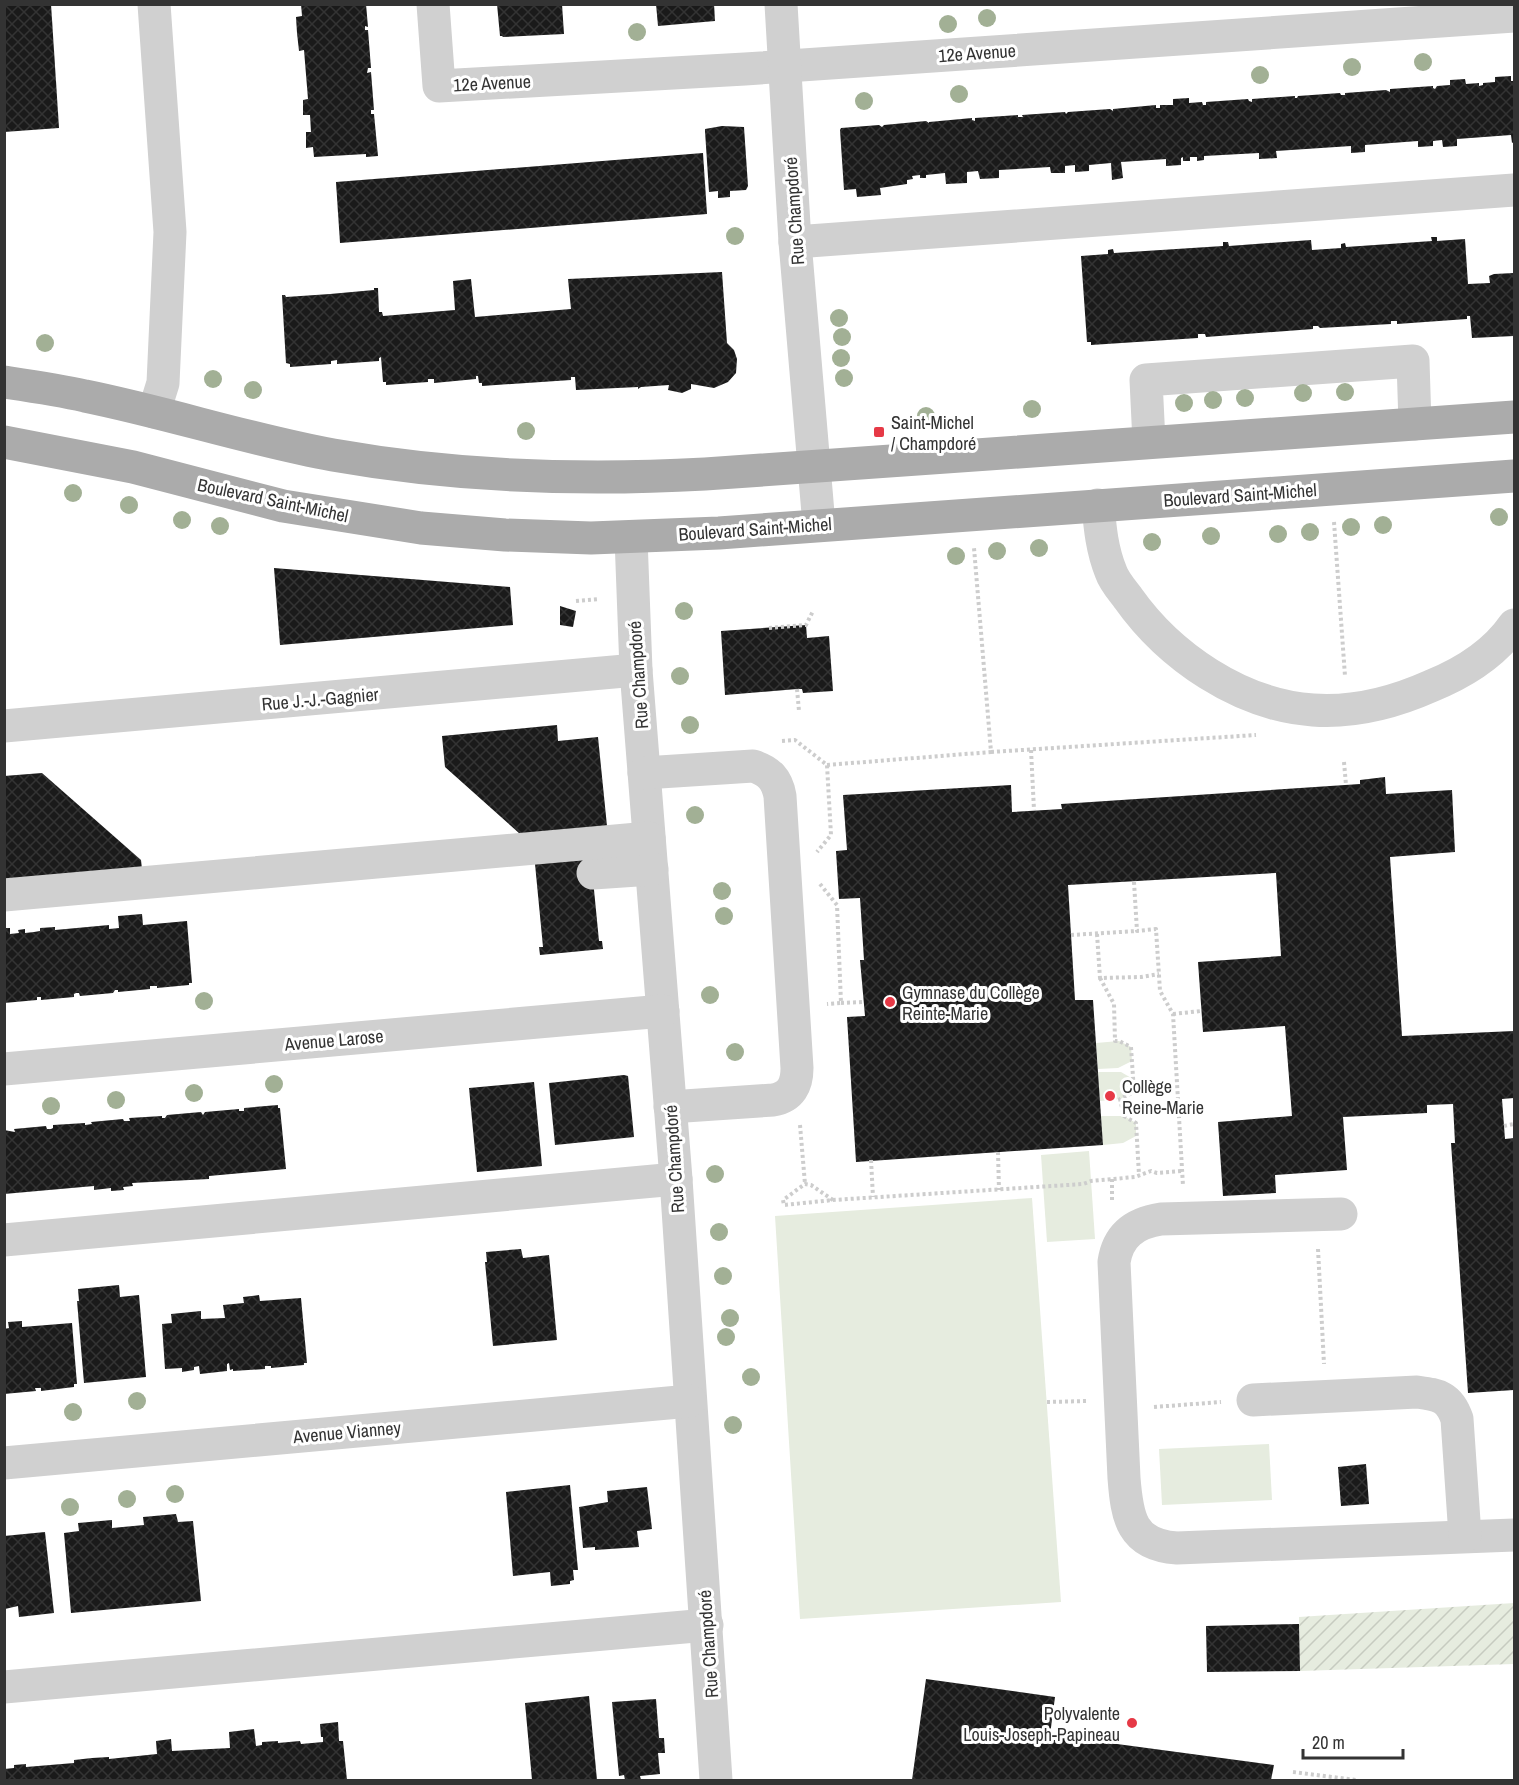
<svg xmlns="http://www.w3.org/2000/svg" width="1519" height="1785" font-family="'Archivo Narrow',sans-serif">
	<defs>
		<pattern id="garden-furrows" width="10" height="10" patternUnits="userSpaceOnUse" patternTransform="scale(1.5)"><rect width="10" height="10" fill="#e6ecdf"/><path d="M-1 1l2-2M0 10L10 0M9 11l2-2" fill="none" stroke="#c6cbc0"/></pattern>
		<pattern id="building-cross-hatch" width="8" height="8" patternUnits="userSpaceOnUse" patternTransform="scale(1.5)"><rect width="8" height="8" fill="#1a1a1a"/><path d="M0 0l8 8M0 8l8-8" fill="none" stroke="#333"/></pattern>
	</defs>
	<rect width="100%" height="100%" fill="#fff"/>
	<polygon fill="url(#garden-furrows)" points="1514,1603 1514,1664 1300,1671 1299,1617"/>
	<g fill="#e6ecdf">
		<polygon points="1119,1041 1131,1047 1132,1061 1118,1068 1098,1069 1096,1043"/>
		<polygon points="1121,1072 1133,1079 1134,1092 1120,1099 1100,1101 1098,1072"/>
		<polygon points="1101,1116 1124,1116 1136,1123 1136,1136 1123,1143 1103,1145"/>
		<polygon points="1089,1151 1095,1239 1047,1242 1041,1155"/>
		<polygon points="1032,1198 1061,1602 800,1619 775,1216"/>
		<polygon points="1269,1444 1272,1500 1162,1505 1159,1449"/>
	</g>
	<g fill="url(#building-cross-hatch)">
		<polygon points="4,4 51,4 59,128 4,132"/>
		<polygon points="301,4 366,4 368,27 365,26 365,30 368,30 371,68 368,68 367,73 371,72 374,110 371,110 371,114 374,114 378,156 366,157 366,154 314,157 313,147 306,148 306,132 311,132 310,115 303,115 303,100 308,99 304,50 299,51 297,33 296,17 302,16"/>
		<polygon points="497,4 562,4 564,34 503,37 502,36 500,36"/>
		<polygon points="656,4 714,4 715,21 658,26"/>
		<polygon points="1511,76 1511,81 1514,81 1514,142 1512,143 1511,135 1457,139 1457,146 1443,147 1442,140 1433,141 1433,146 1418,147 1418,141 1365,145 1365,152 1351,153 1351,146 1276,151 1277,158 1259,159 1259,153 1204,156 1204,160 1197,161 1197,157 1190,157 1190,161 1183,161 1183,157 1181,158 1181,165 1166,166 1166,159 1121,162 1123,178 1112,180 1111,163 1089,165 1089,171 1075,172 1075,165 1065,166 1065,173 1051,173 1050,167 999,170 999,178 980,179 978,171 967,172 967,183 946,184 945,173 926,175 926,178 920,178 920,175 912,176 913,179 907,180 907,184 880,188 881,195 857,197 856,189 844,190 840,130 841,128 879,125 882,127 884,125 926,121 929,123 929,122 972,118 972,120 975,121 975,118 1018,115 1018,117 1023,117 1022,115 1065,112 1066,114 1068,112 1110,109 1113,111 1113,109 1156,105 1156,108 1160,108 1160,105 1173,105 1173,99 1189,98 1189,103 1202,102 1203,105 1206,105 1206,102 1248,99 1249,101 1252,102 1252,99 1295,96 1295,98 1297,98 1298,96 1340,93 1341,95 1345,95 1345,93 1386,90 1390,92 1390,89 1433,86 1433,88 1435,89 1437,86 1450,85 1450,80 1465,79 1466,84 1479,83 1479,86 1483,85 1483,83 1495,82 1495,77"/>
		<polygon points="722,126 744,127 748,186 746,190 730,191 730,197 718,198 718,191 709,192 705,131 705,129"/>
		<polygon points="703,153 707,214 340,243 336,182"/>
		<polygon points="1431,237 1437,237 1437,241 1465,239 1468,284 1490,283 1489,276 1494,274 1514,273 1514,336 1472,338 1470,316 1467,316 1467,319 1397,324 1397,321 1391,321 1391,324 1320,328 1318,326 1313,326 1313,329 1206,337 1205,334 1198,334 1198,338 1091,345 1091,342 1087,342 1081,256 1108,254 1108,250 1113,249 1114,253 1223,246 1223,242 1228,242 1229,246 1311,240 1312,250 1341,248 1341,244 1345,243 1346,247 1432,241"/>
		<polygon points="722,272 727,343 734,350 737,359 736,373 728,382 714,388 691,384 691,389 682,393 668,390 669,385 641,387 638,389 638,387 576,390 575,377 571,377 571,380 482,386 482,383 479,383 478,376 476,376 476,379 434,383 434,379 428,379 428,382 386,385 386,382 383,382 381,357 379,358 379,361 337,364 337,360 331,361 331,364 290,367 290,364 286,363 282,295 285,295 286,297 330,294 374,290 374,288 378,288 379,312 382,312 383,316 455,310 453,281 471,279 475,317 571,309 568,279"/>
		<polygon points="274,568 510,587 513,625 280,645"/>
		<polygon points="560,606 576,611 573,627 560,625"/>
		<polygon points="806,625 807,638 829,636 833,691 803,693 802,689 797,689 725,695 721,631"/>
		<polygon points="557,725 558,741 598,737 607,826 520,834 445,767 442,736"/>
		<polygon points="42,773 141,860 142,869 4,881 4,776"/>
		<polygon points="1385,777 1386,794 1452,790 1455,852 1390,857 1402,1036 1514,1031 1514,1098 1502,1099 1505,1139 1514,1138 1514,1390 1468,1393 1451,1143 1455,1143 1453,1104 1427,1105 1427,1113 1343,1117 1347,1170 1275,1175 1276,1193 1223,1196 1218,1122 1292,1116 1285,1026 1203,1032 1198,962 1281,956 1276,873 1068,885 1075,1000 1093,1000 1103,1145 856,1162 847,1017 865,1016 860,960 864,960 860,898 839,899 836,851 847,850 843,795 1011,785 1012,812 1062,809 1061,804 1360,784 1360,780"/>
		<polygon points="591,859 599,941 602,941 603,949 540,955 539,947 543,947 535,864"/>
		<polygon points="142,914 143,925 187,921 192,983 189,983 189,985 157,988 157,986 150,986 150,989 118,992 118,990 115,990 113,993 80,996 79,993 76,993 74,994 74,997 41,1000 41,997 37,997 37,1000 4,1003 4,928 10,928 10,934 19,933 18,930 25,929 25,933 34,932 40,931 40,928 55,927 55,930 109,925 109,929 119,928 118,916"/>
		<polygon points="624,1075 628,1076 634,1137 555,1145 549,1083"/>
		<polygon points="534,1082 542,1166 477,1172 469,1088"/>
		<polygon points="278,1105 278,1108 280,1108 286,1169 209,1176 209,1179 132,1183 133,1186 123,1187 124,1190 111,1191 111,1188 94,1190 94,1186 4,1194 4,1130 15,1132 14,1129 46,1126 47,1129 51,1129 53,1128 53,1125 85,1123 85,1125 92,1124 91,1122 123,1119 124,1121 130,1121 129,1118 162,1116 162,1118 165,1118 167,1115 201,1112 203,1115 205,1112 239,1109 239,1111 244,1111 244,1108"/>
		<polygon points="521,1249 523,1258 549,1255 557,1340 493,1346 485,1262 487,1262 486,1252"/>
		<polygon points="119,1285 120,1297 139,1295 146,1377 84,1383 77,1301 79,1301 78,1289"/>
		<polygon points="259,1295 260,1301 301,1298 307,1363 304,1363 304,1365 271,1368 271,1366 265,1366 265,1369 233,1371 233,1369 230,1370 229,1363 227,1364 227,1371 200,1374 199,1366 194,1367 194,1370 182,1372 182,1368 165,1369 162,1324 172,1323 171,1314 201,1311 201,1319 225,1318 223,1305 244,1303 243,1297"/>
		<polygon points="22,1321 22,1327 72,1323 77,1384 74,1384 74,1387 41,1391 41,1388 35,1388 36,1391 4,1394 4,1329 9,1328 8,1322"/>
		<polygon points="1366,1464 1369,1504 1341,1506 1338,1467"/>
		<polygon points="570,1485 578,1570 573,1570 574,1580 570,1581 570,1584 551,1586 550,1572 513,1576 506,1492"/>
		<polygon points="647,1487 652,1529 637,1531 639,1547 595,1550 595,1547 583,1548 579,1507 608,1502 607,1491"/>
		<polygon points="176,1514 178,1522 193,1521 201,1601 71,1613 64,1533 79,1531 78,1523 112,1520 112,1528 144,1525 143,1517"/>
		<polygon points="45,1532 54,1613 19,1617 18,1606 5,1609 4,1606 4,1536"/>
		<polygon points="1299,1624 1300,1671 1207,1672 1206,1626"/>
		<polygon points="926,1679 1055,1697 1050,1735 1274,1765 1271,1780 912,1780"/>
		<polygon points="589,1696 597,1780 532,1780 525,1703"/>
		<polygon points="656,1699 659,1738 664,1738 665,1753 658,1753 660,1774 640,1776 641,1780 625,1780 624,1775 619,1776 612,1702"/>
		<polygon points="338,1722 339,1741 343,1741 347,1780 4,1780 4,1769 14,1768 14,1765 26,1764 26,1767 74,1763 74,1760 92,1758 109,1757 109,1759 157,1754 156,1741 171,1739 172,1751 230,1748 229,1732 254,1729 256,1746 262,1745 262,1742 278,1741 278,1743 300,1741 301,1744 323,1742 323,1737 321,1737 320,1724"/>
	</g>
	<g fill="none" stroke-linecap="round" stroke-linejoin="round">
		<g stroke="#cdcdcd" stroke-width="4" stroke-dasharray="3 3" stroke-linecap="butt">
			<polyline points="1334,522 1345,676"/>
			<polyline points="576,601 599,599"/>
			<polyline points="769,628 806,625 813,611"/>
			<polyline points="797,689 799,711"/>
			<polyline points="782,741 795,740 827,765 831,835 817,852"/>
			<polyline points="1031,750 1034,810"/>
			<polyline points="991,752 1256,735"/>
			<polyline points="1344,762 1346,785"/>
			<polyline points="827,765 991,752 974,548"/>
			<polyline points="1134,882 1137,931 1156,929 1160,991 1173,1014 1183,1186"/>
			<polyline points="820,884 837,905 841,1003 827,1004"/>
			<polyline points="1097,934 1100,978 1141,977 1159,974"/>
			<polyline points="1071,935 1137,931"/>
			<polyline points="1100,978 1114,1004 1115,1041 1119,1041 1131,1047 1134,1092 1120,1099 1124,1116 1136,1123 1139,1175"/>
			<polyline points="841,1003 863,1002"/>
			<polyline points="1173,1014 1201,1011"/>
			<polyline points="800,1125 805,1184"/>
			<polyline points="1504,1126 1514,1124"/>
			<polyline points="998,1152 999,1190"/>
			<polyline points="871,1160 873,1197"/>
			<polyline points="1112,1179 1112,1202"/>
			<polyline points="833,1200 811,1185 805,1184 783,1200 784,1205 833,1200 1083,1184 1091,1181 1135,1177 1151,1171 1157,1173 1182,1171"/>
			<polyline points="1318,1249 1324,1364"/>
			<polyline points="1047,1402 1088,1401"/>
			<polyline points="1154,1407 1221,1402"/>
			<polyline points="1293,1772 1356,1780"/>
		</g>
		<g stroke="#d0d0d0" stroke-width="33">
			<polyline points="154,4 170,232 163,383 154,412"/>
			<polyline points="433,4 439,86 745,69 1514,16"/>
			<polyline points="781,4 795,242 819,525"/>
			<polyline points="795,242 1514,190"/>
			<polyline points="1149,442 1146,380 1413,361 1415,424"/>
			<path d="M 1098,505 C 1100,528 1102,550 1111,572 C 1114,581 1122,590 1128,598 C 1169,656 1240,705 1313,710 C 1355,713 1393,703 1431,686 C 1463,673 1494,654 1514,625"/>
			<polyline points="631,538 636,670 676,1179 716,1780"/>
			<polyline points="4,726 636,670"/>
			<path d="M 644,773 L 753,766 C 769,771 777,779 780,796 L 797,1068 C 797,1085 791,1097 773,1100 L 670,1107"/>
			<polyline points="593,873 652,869"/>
			<polyline points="4,895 649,838"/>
			<polyline points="4,1069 663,1011"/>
			<path d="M 1341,1214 L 1161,1219 C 1135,1223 1118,1235 1114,1262 L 1124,1478 C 1127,1517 1131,1545 1177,1548 L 1514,1535"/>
			<polyline points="4,1240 676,1179"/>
			<path d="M 1253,1400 L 1417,1392 C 1438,1395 1449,1396 1457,1419 L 1465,1536"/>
			<polyline points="4,1463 690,1401"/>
			<polyline points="4,1687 707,1625"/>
		</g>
		<g stroke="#ababab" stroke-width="33">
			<path d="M 4,382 C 31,386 59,390 85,396 C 169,413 250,440 333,455 C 457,477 580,481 705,474 L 1514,417"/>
			<polyline points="4,442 133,467 283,506 421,528 505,535 591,538 719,533 1514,476"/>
		</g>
	</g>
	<g fill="#a2b095">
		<circle cx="987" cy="18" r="9"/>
		<circle cx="948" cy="24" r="9"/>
		<circle cx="637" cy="32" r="9"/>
		<circle cx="1423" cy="62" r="9"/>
		<circle cx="1352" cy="67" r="9"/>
		<circle cx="1260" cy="75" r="9"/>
		<circle cx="959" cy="94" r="9"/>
		<circle cx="864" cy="101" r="9"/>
		<circle cx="735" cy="236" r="9"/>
		<circle cx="839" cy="318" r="9"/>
		<circle cx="842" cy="337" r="9"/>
		<circle cx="45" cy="343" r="9"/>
		<circle cx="841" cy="358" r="9"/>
		<circle cx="844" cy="378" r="9"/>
		<circle cx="213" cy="379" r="9"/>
		<circle cx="253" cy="390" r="9"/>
		<circle cx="1345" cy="392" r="9"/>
		<circle cx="1303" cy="393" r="9"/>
		<circle cx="1245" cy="398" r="9"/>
		<circle cx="1213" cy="400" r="9"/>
		<circle cx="1184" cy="403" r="9"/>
		<circle cx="1032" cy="409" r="9"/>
		<circle cx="926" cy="416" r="9"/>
		<circle cx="526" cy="431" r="9"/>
		<circle cx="73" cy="493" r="9"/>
		<circle cx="129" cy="505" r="9"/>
		<circle cx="1499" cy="517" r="9"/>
		<circle cx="182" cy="520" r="9"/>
		<circle cx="1383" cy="525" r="9"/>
		<circle cx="220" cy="526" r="9"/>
		<circle cx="1351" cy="527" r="9"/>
		<circle cx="1310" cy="532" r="9"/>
		<circle cx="1278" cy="534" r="9"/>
		<circle cx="1211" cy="536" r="9"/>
		<circle cx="1152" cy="542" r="9"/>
		<circle cx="1039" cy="548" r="9"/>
		<circle cx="997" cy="551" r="9"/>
		<circle cx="956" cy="556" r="9"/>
		<circle cx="684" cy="611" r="9"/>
		<circle cx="680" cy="676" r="9"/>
		<circle cx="690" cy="725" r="9"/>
		<circle cx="695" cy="815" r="9"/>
		<circle cx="722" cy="891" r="9"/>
		<circle cx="724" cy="916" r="9"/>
		<circle cx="710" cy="995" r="9"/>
		<circle cx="204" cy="1001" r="9"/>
		<circle cx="735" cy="1052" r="9"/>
		<circle cx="274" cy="1084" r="9"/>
		<circle cx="194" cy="1093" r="9"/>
		<circle cx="116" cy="1100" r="9"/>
		<circle cx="51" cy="1106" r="9"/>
		<circle cx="715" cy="1174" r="9"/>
		<circle cx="719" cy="1232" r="9"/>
		<circle cx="723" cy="1276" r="9"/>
		<circle cx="730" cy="1318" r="9"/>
		<circle cx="726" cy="1337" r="9"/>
		<circle cx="751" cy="1377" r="9"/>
		<circle cx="137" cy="1401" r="9"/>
		<circle cx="73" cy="1412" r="9"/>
		<circle cx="733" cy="1425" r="9"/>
		<circle cx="175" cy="1494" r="9"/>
		<circle cx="127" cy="1499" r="9"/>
		<circle cx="70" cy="1507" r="9"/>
	</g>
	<g fill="#e63946" stroke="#fff" stroke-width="2">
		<rect x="873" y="426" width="12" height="12" rx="3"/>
		<circle cx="890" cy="1002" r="6"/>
		<circle cx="1110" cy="1096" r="6"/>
		<circle cx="1132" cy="1723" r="6"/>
	</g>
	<g text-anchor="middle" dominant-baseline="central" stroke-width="6" stroke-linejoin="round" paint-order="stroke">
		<g font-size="18" fill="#333" stroke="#fff">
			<text transform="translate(977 53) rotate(-4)">12e Avenue</text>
			<text transform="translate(492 83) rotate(-3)">12e Avenue</text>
			<text transform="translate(794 211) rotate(-94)">Rue Champdoré</text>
			<text transform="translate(1240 495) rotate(-4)">Boulevard Saint-Michel</text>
			<text transform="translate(273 500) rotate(12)">Boulevard Saint-Michel</text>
			<text transform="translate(755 529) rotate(-4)">Boulevard Saint-Michel</text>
			<text transform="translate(638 675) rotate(-94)">Rue Champdoré</text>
			<text transform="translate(320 699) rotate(-5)">Rue J.-J.-Gagnier</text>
			<text transform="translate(334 1040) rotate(-5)">Avenue Larose</text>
			<text transform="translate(674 1159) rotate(-94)">Rue Champdoré</text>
			<text transform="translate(347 1432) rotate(-5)">Avenue Vianney</text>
			<text transform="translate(708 1644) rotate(-94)">Rue Champdoré</text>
		</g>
		<g font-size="18" fill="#333" stroke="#fff" text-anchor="start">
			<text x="891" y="422">Saint-Michel<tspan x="891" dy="21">/ Champdoré</tspan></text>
			<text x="902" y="992">Gymnase du Collège<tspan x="902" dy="21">Reinte-Marie</tspan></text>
			<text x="1122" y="1086">Collège<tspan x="1122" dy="21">Reine-Marie</tspan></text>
			<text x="1120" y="1713" text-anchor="end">Polyvalente<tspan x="1120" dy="21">Louis-Joseph-Papineau</tspan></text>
		</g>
	</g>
	<rect width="1519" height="1785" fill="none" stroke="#333333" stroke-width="12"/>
	<path d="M1303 1749v9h100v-9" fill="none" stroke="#333333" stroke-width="3"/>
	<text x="1312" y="1749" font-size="18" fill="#333333" stroke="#ffffff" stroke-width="4.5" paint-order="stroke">20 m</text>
</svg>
